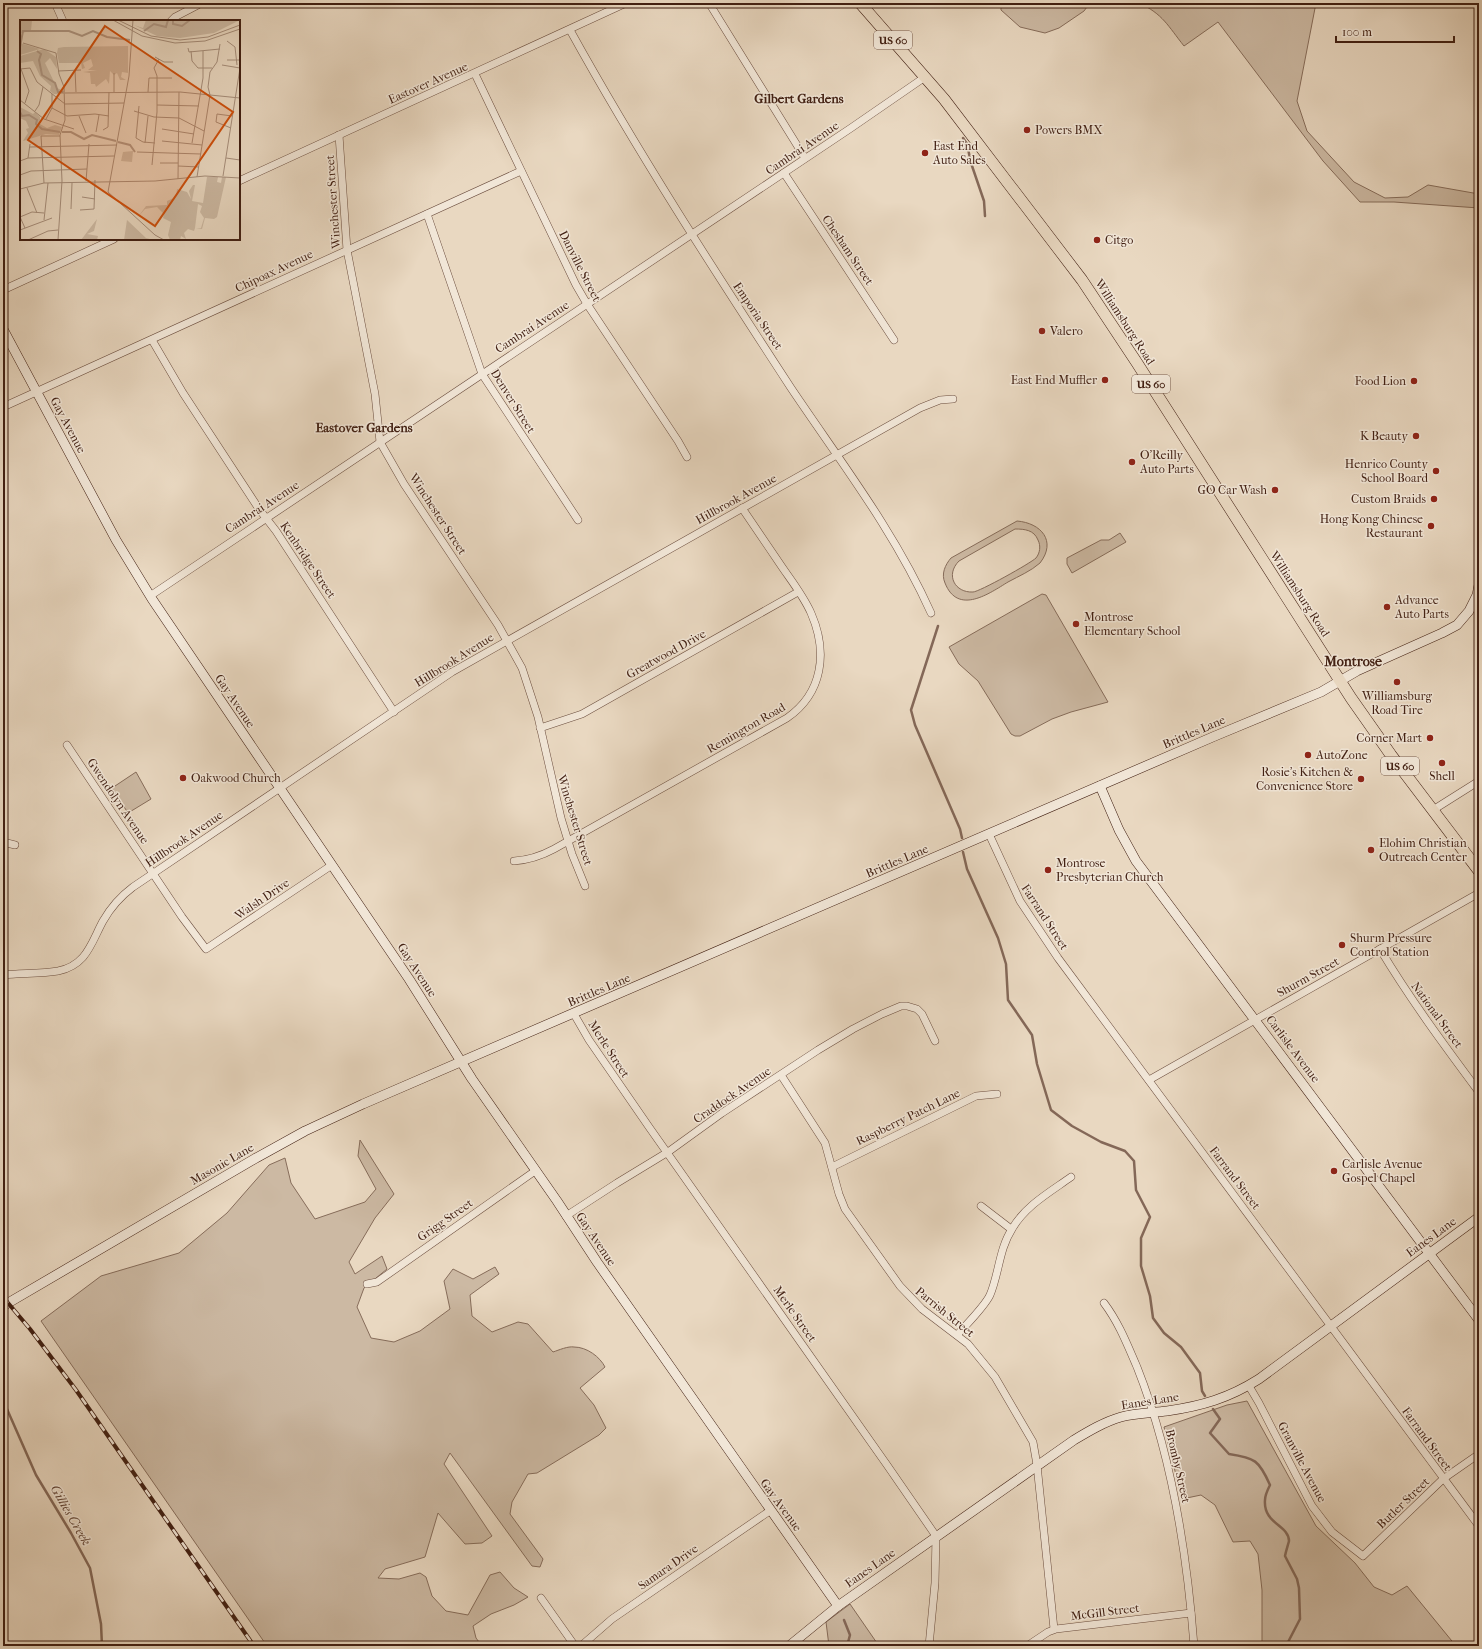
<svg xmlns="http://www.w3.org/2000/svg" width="1482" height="1649" font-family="'IM FELL French Canon',serif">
	<rect width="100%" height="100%" fill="#e9d8c1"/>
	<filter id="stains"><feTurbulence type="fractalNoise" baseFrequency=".005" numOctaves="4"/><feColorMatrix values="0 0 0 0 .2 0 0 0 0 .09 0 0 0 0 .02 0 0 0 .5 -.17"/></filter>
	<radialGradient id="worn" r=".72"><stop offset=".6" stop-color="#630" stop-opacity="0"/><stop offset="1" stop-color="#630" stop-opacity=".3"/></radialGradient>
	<g fill="#ccb9a3" stroke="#866c5a" fill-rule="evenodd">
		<polygon points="1001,3 1090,3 1084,11 1059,28 1045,33 1020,27 1001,10"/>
		<path d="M 1139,3 L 1316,3 L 1297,101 L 1307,131 L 1354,182 L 1385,198 L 1408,197 L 1428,185 L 1479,194 L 1479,208 L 1394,202 L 1360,202 L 1323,161 L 1218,22 L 1184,46 C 1168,26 1163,14 1139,3 Z"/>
		<path d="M 1017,521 C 1041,523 1057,541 1040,563 C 1031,571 1019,576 1008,582 C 990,593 958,616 945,583 C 941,574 945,565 951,558 ZM 1015,529 C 1025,529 1034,530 1038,540 C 1041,546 1040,553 1036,558 C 1031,563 979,592 973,592 C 955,593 945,575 959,561 Z"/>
		<polygon points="1120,533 1126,542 1072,573 1067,564 1067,558 1101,540 1109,540"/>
		<polygon points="1042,594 1046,595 1108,702 1071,712 1052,719 1020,736 1015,736 1011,734 978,681 959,664 949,647"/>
		<polygon points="136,772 151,799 128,813 112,788"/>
		<path d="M 360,1140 L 394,1194 L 375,1218 L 349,1262 L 355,1274 L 382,1256 L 387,1269 L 364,1288 L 357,1307 L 371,1338 L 394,1342 L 420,1331 L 450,1309 L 444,1281 L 453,1269 L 473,1279 L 495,1267 L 499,1274 L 470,1295 L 472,1316 L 492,1332 L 518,1322 L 528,1324 L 553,1352 C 559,1350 568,1346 574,1347 C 587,1347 600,1357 605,1367 L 580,1388 L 594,1405 L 606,1428 L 599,1435 L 537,1473 L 528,1474 L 512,1502 L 510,1514 L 543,1559 L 540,1567 L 532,1566 L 450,1453 L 444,1464 L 492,1536 L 482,1543 L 465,1544 L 438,1513 L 425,1557 L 385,1569 L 378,1578 L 399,1579 L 420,1573 L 426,1577 L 432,1596 L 446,1611 L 468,1615 L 490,1575 L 500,1572 L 514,1588 L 528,1597 L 514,1605 L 491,1614 L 473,1626 L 476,1638 L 482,1646 L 267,1646 L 41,1321 L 101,1276 L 179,1253 L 227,1213 L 269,1165 L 285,1158 L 291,1183 L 315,1219 L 365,1202 L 376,1189 L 358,1156 Z"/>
		<polygon points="1247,1401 1316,1526 1355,1563 1374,1587 1392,1595 1407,1586 1456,1646 1242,1646 1262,1642 1262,1590 1258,1554 1250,1541 1233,1542 1215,1505 1201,1495 1182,1499 1164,1427 1227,1405"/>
		<polygon points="850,1604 879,1646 829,1646 826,1622"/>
	</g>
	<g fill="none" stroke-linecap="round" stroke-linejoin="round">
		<g stroke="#846858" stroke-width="2.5">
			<polyline points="963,138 967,144 971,163 984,201 985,216"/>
			<polyline points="938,626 911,710 915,725 960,829 962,838"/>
			<polyline points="963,852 967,869 998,938 1006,964 1008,1000 1032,1035 1037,1064 1051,1110 1072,1126 1101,1142 1125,1151 1134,1161 1136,1190 1150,1217 1141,1238 1141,1266 1150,1296 1153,1318 1164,1333 1181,1347 1200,1373 1202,1391 1205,1396"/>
			<polyline points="3,1400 36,1475 71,1533 90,1568 101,1624 102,1646"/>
			<path d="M 1213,1409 L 1220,1419 L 1210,1433 L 1229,1454 C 1255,1458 1259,1460 1270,1485 C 1268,1489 1265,1495 1265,1500 C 1263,1524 1289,1525 1289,1541 C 1288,1545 1286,1551 1285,1556 L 1297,1579 L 1299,1588 L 1300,1619 L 1286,1646"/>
			<polyline points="844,1620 850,1635 847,1646"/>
		</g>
		<g stroke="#6b4d3e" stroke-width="8">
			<g id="street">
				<polyline points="55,3 63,21"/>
				<polyline points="709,3 805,158"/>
				<polyline points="171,21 175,17 198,5 197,3"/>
				<path d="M 570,30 C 638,153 714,270 791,388 C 840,461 895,532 931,613"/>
				<polyline points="475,74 576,285 587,304 678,441 687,457"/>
				<polyline points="339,135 347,250 375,394 380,442 404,484 498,625 522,668 538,717 561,818 572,854 585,886"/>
				<polyline points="784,173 894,340"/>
				<polyline points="239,181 626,3"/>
				<polyline points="427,214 482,374 578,520"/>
				<polyline points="3,290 114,239"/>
				<polyline points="152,340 183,393 259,509 276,531 394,712"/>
				<polyline points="3,407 521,171"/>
				<polyline points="150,596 851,128 925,77"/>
				<polyline points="540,728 582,714 798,592"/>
				<polyline points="67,745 182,917 206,949 332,865"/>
				<polyline points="1433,810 1479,781"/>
				<polyline points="989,834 1020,901 1058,958 1479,1526"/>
				<polyline points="3,845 7,843 15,845"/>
				<path d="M 514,861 C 529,860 541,856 554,849 L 787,718 C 823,693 828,652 811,613 C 803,595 790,579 780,564 C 767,545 755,527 742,508"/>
				<path d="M 1380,949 C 1410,999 1444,1045 1479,1092"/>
				<path d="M 3,975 C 21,973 41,974 58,971 C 87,965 91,943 103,921 C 111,907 121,896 133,887 L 452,672 L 920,408 L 940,400 L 953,399"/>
				<polyline points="574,1014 589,1040 649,1127 887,1465 936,1536 935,1583 929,1646"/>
				<polyline points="781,1075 825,1143 839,1194 845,1209 900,1286 922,1309 968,1344 995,1377 1033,1442 1037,1465 1054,1629"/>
				<polyline points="1149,1080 1479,893"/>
				<polyline points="832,1167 976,1096 997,1094"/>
				<polyline points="981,1206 1011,1229"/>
				<polyline points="566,1216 617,1183 668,1152 722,1113 818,1050 853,1029 882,1014 901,1006 907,1006 917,1009 922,1014 935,1041"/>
				<polyline points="367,1284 377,1282 535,1171"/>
				<path d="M 1104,1303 C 1119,1323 1127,1344 1137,1367 C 1172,1455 1187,1552 1194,1646"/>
				<path d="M 957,1335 C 966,1325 985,1306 990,1295 C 999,1274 999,1249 1012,1229 C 1025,1206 1050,1192 1071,1177"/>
				<polyline points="1249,1386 1259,1403 1312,1506 1332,1532 1363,1556 1443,1479 1479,1454"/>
				<polyline points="541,1598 575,1646"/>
				<polyline points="581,1646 612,1619 771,1510"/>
				<polyline points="1027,1646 1048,1632 1056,1629 1191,1613"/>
			</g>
		</g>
		<g stroke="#411f12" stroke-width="10">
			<g id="secondary">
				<polyline points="3,329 116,540 152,599 409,979 472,1079 557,1201 597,1262 838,1606"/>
				<polyline points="1100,786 1119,830 1136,861 1479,1320"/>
				<polyline points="3,1306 256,1158 305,1131 363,1104 1215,736 1321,692 1357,671 1442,633 1457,625 1469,611 1477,595 1479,585"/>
				<path d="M 789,1646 L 838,1606 L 1074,1440 C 1089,1431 1104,1422 1121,1417 C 1136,1413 1151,1413 1167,1411 C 1202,1406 1229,1398 1259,1379 L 1479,1217"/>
			</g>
		</g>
		<g stroke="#411f12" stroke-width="12">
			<polyline id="primary" points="860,3 944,99 1082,280 1137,363 1351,698 1391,755 1479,871"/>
		</g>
		<use href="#street" stroke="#f1e6d7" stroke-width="7"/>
		<use href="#secondary" stroke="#f1e6d7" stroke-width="9"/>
		<use href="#primary" stroke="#e9d8c1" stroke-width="11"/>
		<g stroke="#411f12" stroke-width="4">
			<polyline id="rail" points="3,1297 30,1329 76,1390 254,1646"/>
		</g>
		<use href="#rail" stroke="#f1e6d7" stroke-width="2.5" stroke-dasharray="8" stroke-linecap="butt"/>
	</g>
	<g fill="#8f2418" stroke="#f1e6d7" stroke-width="1.5">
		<circle cx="1027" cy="130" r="4"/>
		<circle cx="925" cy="153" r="4"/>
		<circle cx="1097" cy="240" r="4"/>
		<circle cx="1042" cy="331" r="4"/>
		<circle cx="1105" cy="380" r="4"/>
		<circle cx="1414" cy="381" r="4"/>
		<circle cx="1416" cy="436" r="4"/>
		<circle cx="1132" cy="462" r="4"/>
		<circle cx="1436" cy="471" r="4"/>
		<circle cx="1275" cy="490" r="4"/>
		<circle cx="1434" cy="499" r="4"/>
		<circle cx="1431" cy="526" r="4"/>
		<circle cx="1387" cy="607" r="4"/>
		<circle cx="1076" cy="624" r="4"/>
		<circle cx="1397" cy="682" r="4"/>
		<circle cx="1430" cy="738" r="4"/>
		<circle cx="1308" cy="755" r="4"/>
		<circle cx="1442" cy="763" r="4"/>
		<circle cx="183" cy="778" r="4"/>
		<circle cx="1361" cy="779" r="4"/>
		<circle cx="1371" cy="850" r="4"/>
		<circle cx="1048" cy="870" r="4"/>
		<circle cx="1342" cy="945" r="4"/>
		<circle cx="1334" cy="1171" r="4"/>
	</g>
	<g text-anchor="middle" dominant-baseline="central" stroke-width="3" stroke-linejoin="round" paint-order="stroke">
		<g fill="#f1e6d7" stroke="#765b4d" stroke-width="1">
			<rect x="874" y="31" width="38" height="18" rx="3"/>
			<rect x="1132" y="375" width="38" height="18" rx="3"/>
			<rect x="1381" y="757" width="38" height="18" rx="3"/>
		</g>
		<g font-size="11" font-weight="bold" fill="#411f12">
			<text x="893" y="40">US 60</text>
			<text x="1151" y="384">US 60</text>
			<text x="1400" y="766">US 60</text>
		</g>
		<g font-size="12" fill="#411f12" stroke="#f1e6d7">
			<text transform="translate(428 83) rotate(-24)">Eastover Avenue</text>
			<text transform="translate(802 148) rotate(-34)">Cambrai Avenue</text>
			<text transform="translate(333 202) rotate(-94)">Winchester Street</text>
			<text transform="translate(848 250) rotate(56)">Chesham Street</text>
			<text transform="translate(580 266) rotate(63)">Danville Street</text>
			<text transform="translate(274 271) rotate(-25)">Chipoax Avenue</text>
			<text transform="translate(758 316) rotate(56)">Emporia Street</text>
			<text transform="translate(1125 322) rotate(57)">Williamsburg Road</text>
			<text transform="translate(532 327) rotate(-33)">Cambrai Avenue</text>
			<text transform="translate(513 401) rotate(58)">Denver Street</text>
			<text transform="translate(68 425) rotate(62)">Gay Avenue</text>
			<text transform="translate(736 499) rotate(-29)">Hillbrook Avenue</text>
			<text transform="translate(262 507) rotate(-33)">Cambrai Avenue</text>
			<text transform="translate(438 514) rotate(57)">Winchester Street</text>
			<text transform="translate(308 560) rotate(56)">Kenbridge Street</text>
			<text transform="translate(1300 594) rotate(57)">Williamsburg Road</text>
			<text transform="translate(666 654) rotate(-29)">Greatwood Drive</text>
			<text transform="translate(454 660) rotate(-32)">Hillbrook Avenue</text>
			<text transform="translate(235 701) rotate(56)">Gay Avenue</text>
			<text transform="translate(746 728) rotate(-30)">Remington Road</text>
			<text transform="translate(1194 732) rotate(-23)">Brittles Lane</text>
			<text transform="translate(118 801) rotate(56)">Gwendolyn Avenue</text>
			<text transform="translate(575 820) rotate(73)">Winchester Street</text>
			<text transform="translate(184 839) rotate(-34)">Hillbrook Avenue</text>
			<text transform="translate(897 861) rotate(-23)">Brittles Lane</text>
			<text transform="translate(262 899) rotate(-34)">Walsh Drive</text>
			<text transform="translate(1045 917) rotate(57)">Farrand Street</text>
			<text transform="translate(417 970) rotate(57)">Gay Avenue</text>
			<text transform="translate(1308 977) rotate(-29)">Shurm Street</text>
			<text transform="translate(599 990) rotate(-23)">Brittles Lane</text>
			<text transform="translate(1437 1015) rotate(54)">National Street</text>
			<text transform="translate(609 1049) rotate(57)">Merle Street</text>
			<text transform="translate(1293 1049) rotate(53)">Carlisle Avenue</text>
			<text transform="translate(732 1095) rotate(-34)">Craddock Avenue</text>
			<text transform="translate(908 1117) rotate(-26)">Raspberry Patch Lane</text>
			<text transform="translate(222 1164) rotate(-30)">Masonic Lane</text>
			<text transform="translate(1235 1178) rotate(53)">Farrand Street</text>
			<text transform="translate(445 1220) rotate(-35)">Grigg Street</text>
			<text transform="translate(1431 1237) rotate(-36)">Eanes Lane</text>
			<text transform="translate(596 1239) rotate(56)">Gay Avenue</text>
			<text transform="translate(945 1312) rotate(39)">Parrish Street</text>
			<text transform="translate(795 1314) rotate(55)">Merle Street</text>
			<text transform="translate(1150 1401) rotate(-9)">Eanes Lane</text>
			<text transform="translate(1427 1439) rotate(54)">Farrand Street</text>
			<text transform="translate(1302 1462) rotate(62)">Granville Avenue</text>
			<text transform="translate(1178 1466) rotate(77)">Bromby Street</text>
			<text transform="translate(1403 1503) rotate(-44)">Butler Street</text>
			<text transform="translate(781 1505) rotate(54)">Gay Avenue</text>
			<text transform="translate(668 1567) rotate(-35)">Samara Drive</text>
			<text transform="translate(870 1568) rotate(-35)">Eanes Lane</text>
			<text transform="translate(1105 1612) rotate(-7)">McGill Street</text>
		</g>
		<g font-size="12" fill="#411f12" stroke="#f1e6d7" text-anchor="start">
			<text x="1035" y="130">Powers BMX</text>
			<text x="933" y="146">East End<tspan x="933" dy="14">Auto Sales</tspan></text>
			<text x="1105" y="240">Citgo</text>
			<text x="1050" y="331">Valero</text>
			<text x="1097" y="380" text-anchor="end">East End Muffler</text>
			<text x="1406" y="381" text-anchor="end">Food Lion</text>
			<text x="1408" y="436" text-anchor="end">K Beauty</text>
			<text x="1140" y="455">O'Reilly<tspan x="1140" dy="14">Auto Parts</tspan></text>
			<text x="1428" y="464" text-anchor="end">Henrico County<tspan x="1428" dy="14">School Board</tspan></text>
			<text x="1267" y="490" text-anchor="end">GO Car Wash</text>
			<text x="1426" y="499" text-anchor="end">Custom Braids</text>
			<text x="1423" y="519" text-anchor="end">Hong Kong Chinese<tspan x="1423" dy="14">Restaurant</tspan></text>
			<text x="1395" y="600">Advance<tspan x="1395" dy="14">Auto Parts</tspan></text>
			<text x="1084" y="617">Montrose<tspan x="1084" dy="14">Elementary School</tspan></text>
			<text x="1397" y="696" text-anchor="middle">Williamsburg<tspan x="1397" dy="14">Road Tire</tspan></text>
			<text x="1422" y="738" text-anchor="end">Corner Mart</text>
			<text x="1316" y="755">AutoZone</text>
			<text x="1353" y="772" text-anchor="end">Rosie's Kitchen &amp;<tspan x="1353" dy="14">Convenience Store</tspan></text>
			<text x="1442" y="776" text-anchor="middle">Shell</text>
			<text x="191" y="778">Oakwood Church</text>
			<text x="1379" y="843">Elohim Christian<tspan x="1379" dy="14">Outreach Center</tspan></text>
			<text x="1056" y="863">Montrose<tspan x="1056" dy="14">Presbyterian Church</tspan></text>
			<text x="1350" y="938">Shurm Pressure<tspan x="1350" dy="14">Control Station</tspan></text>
			<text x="1342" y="1164">Carlisle Avenue<tspan x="1342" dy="14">Gospel Chapel</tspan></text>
		</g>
		<g font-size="13" font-weight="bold" fill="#411f12" stroke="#f1e6d7">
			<text x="799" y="98">Gilbert Gardens</text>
			<text x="364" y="427">Eastover Gardens</text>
		</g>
		<g font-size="13" font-style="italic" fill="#624435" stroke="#f1e6d7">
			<text transform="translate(71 1515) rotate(60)">Gillies Creek</text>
		</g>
		<g font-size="14" font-weight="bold" fill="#411f12" stroke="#f1e6d7">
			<text x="1353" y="661">Montrose</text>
		</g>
	</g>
	<g transform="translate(20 20)">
		<rect width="220" height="220" fill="#e9d8c1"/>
		<path d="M 0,0 L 12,0 L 11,11 L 1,13 L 2,22 L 0,21 ZM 126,0 L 220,0 L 194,13 L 160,18 L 137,16 L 114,5 L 123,8 ZM 0,23 L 20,29 L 0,35 ZM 108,26 L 108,53 L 102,52 L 101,57 L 106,60 L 100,60 L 97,53 L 94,55 L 90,51 L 89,64 L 86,59 L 76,67 L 75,64 L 71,64 L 70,53 L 63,52 L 77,50 L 68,50 L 73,46 L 71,39 L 63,43 L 65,48 L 62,49 L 61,43 L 39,43 L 37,33 L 38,28 L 44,27 ZM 24,29 L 36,37 L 37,49 L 30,38 L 25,43 L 37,68 L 44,71 L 44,74 L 34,74 L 30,71 L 31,66 L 20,56 L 13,41 L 0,43 L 0,36 ZM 0,87 L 13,94 L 15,92 L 20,97 L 20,104 L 27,108 L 35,105 L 42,107 L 39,115 L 26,114 L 3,121 L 8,113 L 6,109 L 9,108 L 6,101 L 0,98 ZM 113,131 L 112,142 L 101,141 L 103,132 ZM 187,157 L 198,157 L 197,162 L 201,163 L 202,157 L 206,157 L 197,197 L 194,199 L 185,198 L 182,209 L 176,208 L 181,208 L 184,198 L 180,192 L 182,186 L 178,184 L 175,208 L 174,211 L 168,209 L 164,213 L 166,219 L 161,216 L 160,220 L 150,220 L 148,215 L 151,202 L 143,198 L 144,194 L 137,187 L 125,189 L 118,197 L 126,186 L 147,185 L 147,181 L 156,177 L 157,169 L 167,172 L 171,179 L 169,171 L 173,165 L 175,165 L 172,181 L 183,183 ZM 77,199 L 74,211 L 67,214 L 78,216 L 77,220 L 61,220 ZM 107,200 L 126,218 L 134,220 L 104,220 Z" fill="#ccb9a3"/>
		<path fill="none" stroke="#b09986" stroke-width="2" d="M 153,0 L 153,4 L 162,6 L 170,0M 124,11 L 134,4 L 146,7 L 148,0M 0,27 L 3,11 L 49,11 L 62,16 L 73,11 L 87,17 L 110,20M 17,31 L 21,34 L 19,40 L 22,55 L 35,63 L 38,72 L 43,72M 0,92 L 2,96 L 9,95 L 17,100 L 16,104 L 22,109 L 40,112M 42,112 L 51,112 L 64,119 L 72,115 L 96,121M 98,122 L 110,125 L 115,132"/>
		<path fill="none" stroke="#a68e7b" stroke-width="1" d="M 93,0 L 122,16 L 155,23 L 185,21 L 220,9M 98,0 L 131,16 L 160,20 L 188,17 L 220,5M 113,0 L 109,56 L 88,172 L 135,215 L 144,220M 207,21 L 215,27 L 217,45M 3,23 L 36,33 L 39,54 L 44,67 L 45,100 L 40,115 L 42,161 L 38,220M 168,28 L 169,32 L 200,29M 171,31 L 172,41 L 178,48 L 192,48M 135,37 L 144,42 L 153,42M 207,40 L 220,40M 202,45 L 220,48M 0,49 L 10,48 L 17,62 L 45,84 L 104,83M 1,49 L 9,71 L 5,83M 55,50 L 56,72M 38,51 L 61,50M 94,72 L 94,53M 128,72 L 129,58 L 152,58M 45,73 L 160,72 L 220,78M 0,80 L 24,99 L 54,109M 137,85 L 179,86M 119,86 L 116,118 L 123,122 L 135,123M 32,88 L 47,96 L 75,94 L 89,96M 15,91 L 19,85 L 23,67M 114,91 L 134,97 L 159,98 L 184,111M 59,96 L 66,113M 26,99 L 32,88 L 32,74M 211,108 L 196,102 L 197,94 L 212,96M 142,109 L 174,114M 83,110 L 88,107 L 89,72M 76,112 L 79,95M 142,121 L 182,125M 125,123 L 128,96M 172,123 L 183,58 L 183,31M 10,127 L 97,125M 117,132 L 181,134M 8,138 L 10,124M 206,138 L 220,140M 0,141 L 8,138 L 94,136M 140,143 L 158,143M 132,145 L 137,92 L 137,56 L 134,48 L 139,39M 158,146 L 179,147M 0,155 L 11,151 L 67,149M 203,156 L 220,48M 177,157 L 190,75 L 188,67 L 190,52 L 197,42 L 200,24M 158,159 L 159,72M 66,161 L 69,124M 24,163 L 21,116 L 40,116M 7,168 L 17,193M 0,169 L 24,163 L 135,161 L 185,156 L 220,158M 62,177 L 75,179M 51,189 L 52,163M 60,190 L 74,189 L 75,160M 0,197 L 12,192 L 24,193M 0,197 L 5,208M 24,200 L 28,163M 0,210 L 32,198M 8,220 L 28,211 L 38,210"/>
		<path fill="#cf500d" fill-opacity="0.15" stroke="#cf500d" stroke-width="2" d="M 85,6 L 213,92 L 135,206 L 8,120 Z"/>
		<rect width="220" height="220" fill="none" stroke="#411f12" stroke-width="2"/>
	</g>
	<rect width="1482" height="1649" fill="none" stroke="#e9d8c1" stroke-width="16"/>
	<rect x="4" y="4" width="1474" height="1641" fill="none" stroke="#411f12" stroke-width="2"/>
	<rect x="8" y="8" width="1466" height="1633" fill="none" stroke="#411f12"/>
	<path d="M1336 36v6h118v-6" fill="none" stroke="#411f12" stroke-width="2"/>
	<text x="1342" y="36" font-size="12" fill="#411f12" stroke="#f1e6d7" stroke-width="3" paint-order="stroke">100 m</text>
	<rect width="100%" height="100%" filter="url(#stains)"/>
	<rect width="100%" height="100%" fill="url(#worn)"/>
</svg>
